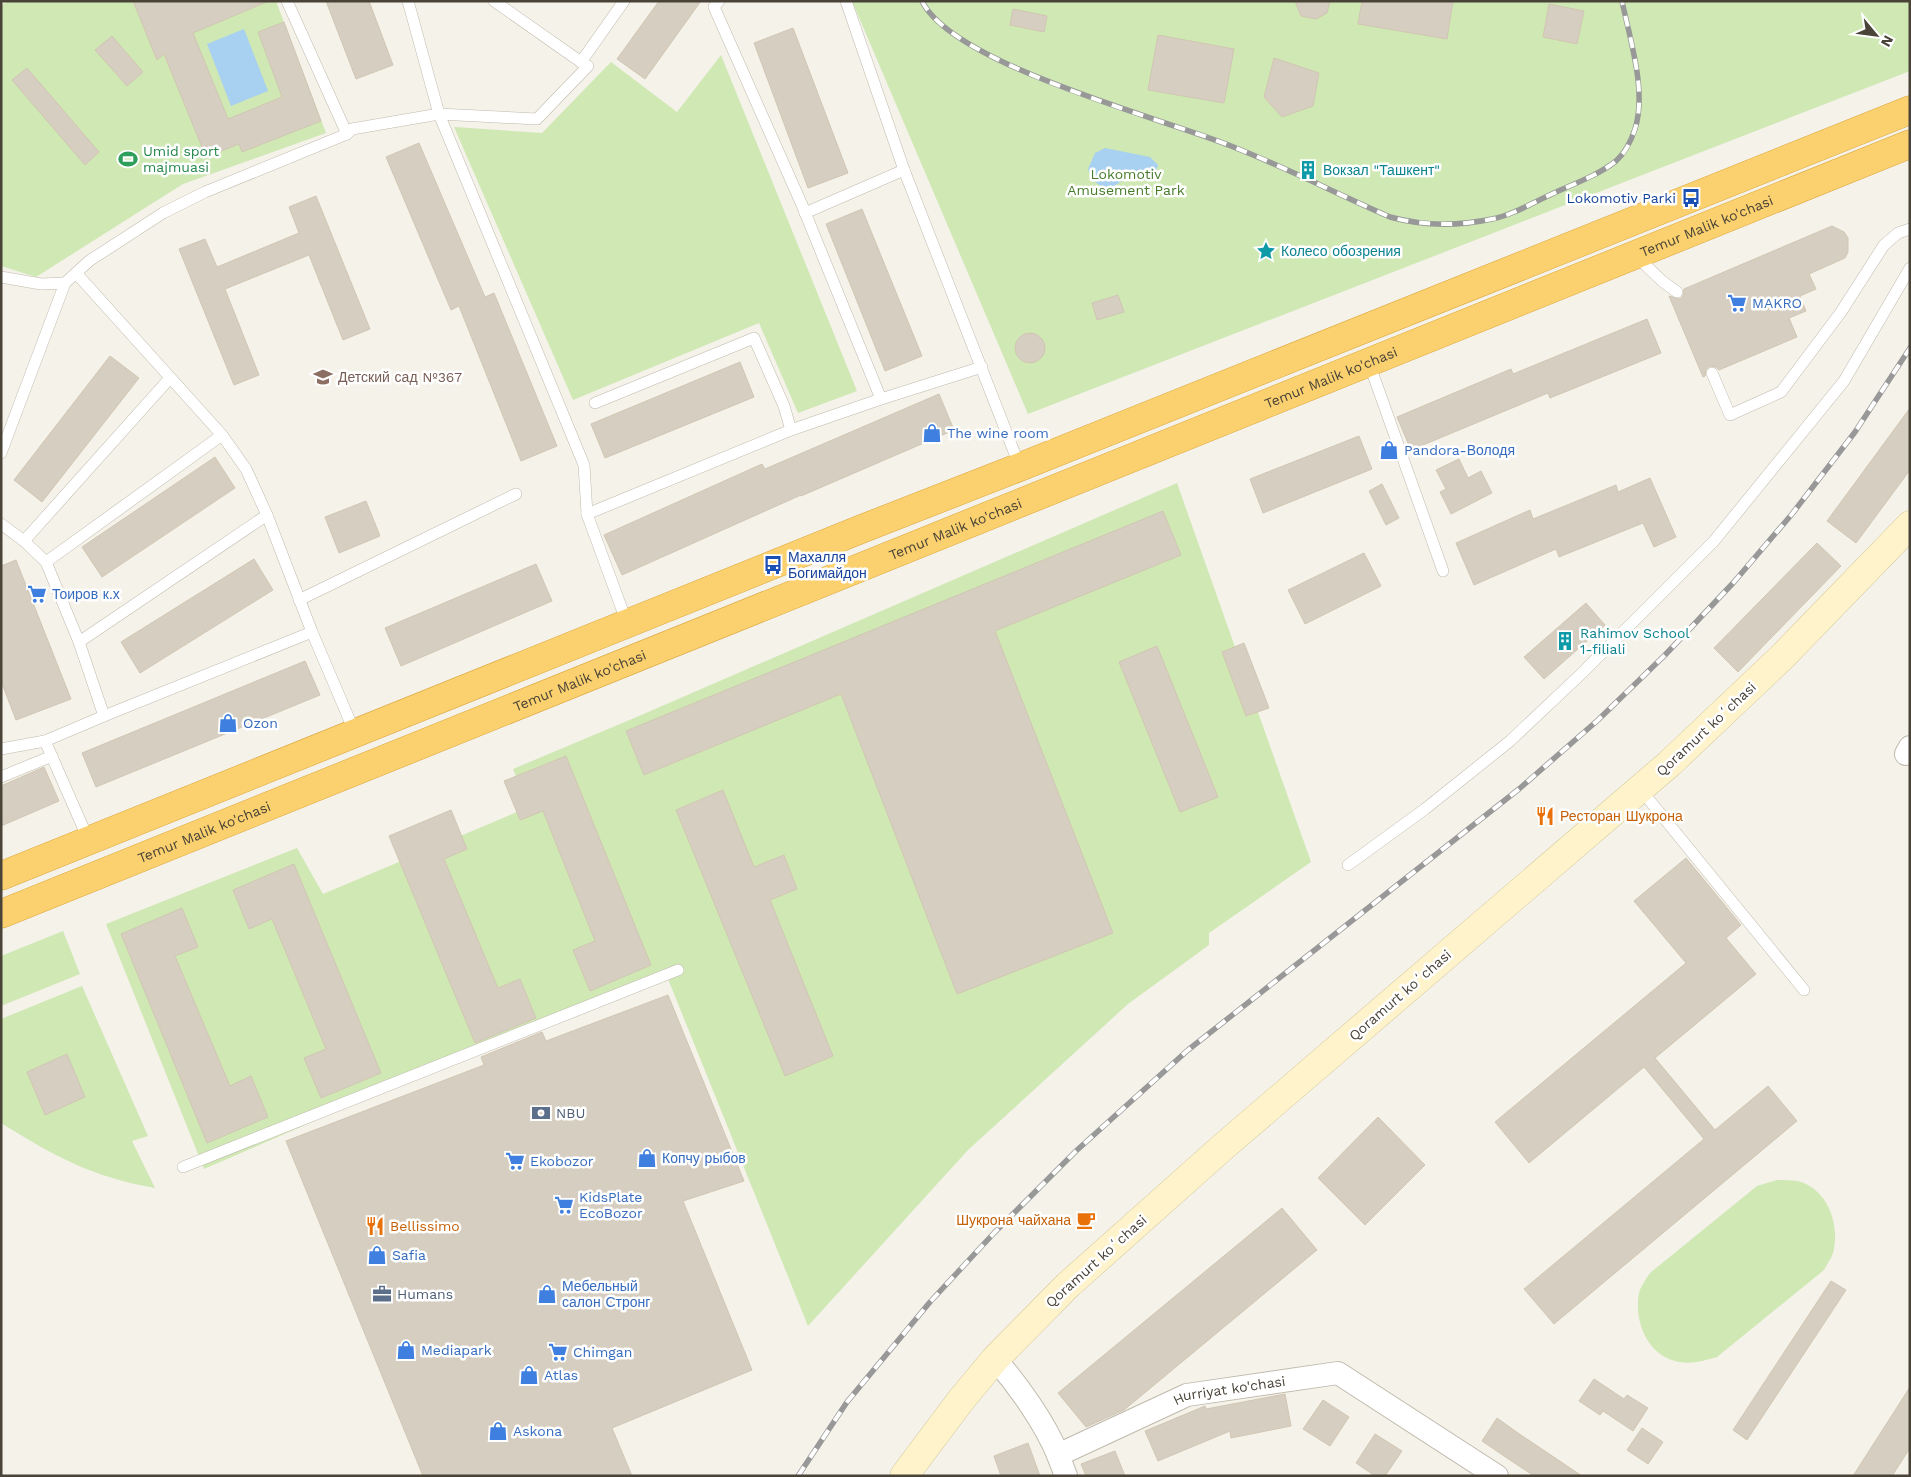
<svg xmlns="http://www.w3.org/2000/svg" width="1911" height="1477" font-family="'Work Sans',sans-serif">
	<rect width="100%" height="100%" fill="#f5f2ea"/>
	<g fill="#cfe8b4">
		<polygon points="10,1 276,1 326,133 183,184 36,277 1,266 1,5"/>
		<polygon points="852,1 1910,1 1910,71 1028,414"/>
		<polygon points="721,55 857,391 798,413 759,323 573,400 454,127 542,133 611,62 677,112"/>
		<polygon points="1177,483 1311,862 1209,933 1209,945 1128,1004 968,1150 808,1326 664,969 204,1169 106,924 297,848 323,894 529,807 513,769 639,716"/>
		<polygon points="63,931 80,974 1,1006 1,956"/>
		<path d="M 82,986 L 148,1136 L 132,1141 L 155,1188 C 92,1177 54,1156 1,1123 L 1,1019 Z"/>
		<path d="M 1777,1180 C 1783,1180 1790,1180 1797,1181 C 1827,1188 1839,1222 1834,1249 C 1833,1256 1827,1264 1824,1270 L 1717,1357 C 1703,1361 1689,1365 1675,1361 C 1646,1353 1634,1320 1639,1293 C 1641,1286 1646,1279 1650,1273 L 1757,1186 Z"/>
	</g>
	<g fill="#a8d0f0">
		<polygon points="244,29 268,91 231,106 207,44"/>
		<path d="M 1105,148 L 1150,157 L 1158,165 L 1155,175 L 1147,181 L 1130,175 C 1125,178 1118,185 1113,186 C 1099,190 1092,180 1088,169 L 1095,153 Z"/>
	</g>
	<g fill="#d6cec0" stroke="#d1c6b3">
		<polygon points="133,1 269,1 193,33 228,119 282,97 258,32 284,22 321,121 242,152 239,144 206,157 164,54 157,60"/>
		<polygon points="326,1 369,1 393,65 356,79"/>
		<polygon points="659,1 701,1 645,79 617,59"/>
		<polygon points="1295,1 1330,1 1327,13 1316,19 1301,16"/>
		<polygon points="1362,1 1453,1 1447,39 1358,24"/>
		<polygon points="1549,4 1584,11 1577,44 1543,37"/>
		<polygon points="1013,9 1047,16 1044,32 1010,25"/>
		<polygon points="793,28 848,173 808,188 754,43"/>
		<polygon points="1158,35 1234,49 1224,103 1148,90"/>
		<polygon points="112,36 143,72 127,86 95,50"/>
		<polygon points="1274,58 1319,73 1313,106 1282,117 1264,97"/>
		<polygon points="27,68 99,152 85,165 12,80"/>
		<polygon points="419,143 485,297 494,293 557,446 521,461 459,306 451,310 386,157"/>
		<polygon points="316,196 370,329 343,340 309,255 225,289 259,375 234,385 179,249 205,239 217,267 299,233 289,207"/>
		<polygon points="862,209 922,356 885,371 826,224"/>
		<polygon points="1832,226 1844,232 1848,238 1848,252 1845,258 1809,274 1816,289 1800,296 1806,311 1789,318 1797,337 1719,370 1716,367 1710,366 1706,369 1705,376 1703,377 1669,296 1680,299 1683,296 1684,289"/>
		<polygon points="1118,295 1124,312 1097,320 1092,303"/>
		<polygon points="1647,319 1661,353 1550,398 1548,393 1411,450 1397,417 1511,369 1513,374"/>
		<circle cx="1030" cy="348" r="15"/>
		<polygon points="110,356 139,378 42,502 14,480"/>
		<polygon points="740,362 754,397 605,458 591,424"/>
		<polygon points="939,394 954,430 801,496 801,495 622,575 604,535 762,464 765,469"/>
		<polygon points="1910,408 1910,470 1856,543 1827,521"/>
		<polygon points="1359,436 1372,469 1263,513 1250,479"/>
		<polygon points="215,457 235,488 102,577 82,547"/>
		<polygon points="1459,459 1468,478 1481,471 1492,493 1451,514 1440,492 1446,489 1436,470"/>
		<polygon points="1650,478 1676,537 1654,547 1643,523 1559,557 1556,549 1474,585 1456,543 1530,510 1533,519 1616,485 1618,492"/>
		<polygon points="1382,484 1399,518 1386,525 1369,491"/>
		<polygon points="366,501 380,536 339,553 325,517"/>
		<polygon points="1163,511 1181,555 995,631 1113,933 957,994 841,694 644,775 626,731"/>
		<polygon points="1817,543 1841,566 1738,672 1714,648"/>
		<polygon points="1364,553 1381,586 1305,624 1288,590"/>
		<polygon points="254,559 273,590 140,673 121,642"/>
		<polygon points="16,560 71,699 16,720 1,681 1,566"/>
		<polygon points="536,564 552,601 401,666 385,628"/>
		<polygon points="1586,603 1605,625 1544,679 1524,657"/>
		<polygon points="1244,643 1269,708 1246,716 1222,652"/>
		<polygon points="1157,646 1218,797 1180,812 1119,662"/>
		<polygon points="305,661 320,695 96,787 82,753"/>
		<polygon points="566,756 651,965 590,991 573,950 595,941 543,811 520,820 504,781"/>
		<polygon points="44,767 59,801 1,826 1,786"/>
		<polygon points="723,790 754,867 784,855 797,889 770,900 833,1056 785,1076 676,810"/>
		<polygon points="451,810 467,849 444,859 498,988 520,979 536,1018 475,1043 389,836"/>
		<polygon points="1686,858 1741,925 1726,938 1756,974 1655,1058 1715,1130 1768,1086 1797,1121 1554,1324 1524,1289 1704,1139 1644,1067 1529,1163 1495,1122 1686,963 1634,901"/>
		<polygon points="294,864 381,1073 321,1098 304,1058 326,1049 272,919 249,929 233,890"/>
		<polygon points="182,908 198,947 175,956 230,1086 251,1076 268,1117 207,1143 121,934"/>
		<polygon points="668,995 744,1181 683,1201 752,1370 612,1428 632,1476 423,1476 286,1141 484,1065 481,1057 542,1032 546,1041"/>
		<polygon points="67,1054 85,1097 45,1115 27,1072"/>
		<polygon points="1378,1117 1425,1165 1365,1225 1318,1178"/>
		<polygon points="1282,1208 1317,1250 1124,1410 1086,1427 1058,1393"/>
		<polygon points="1831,1281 1846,1290 1747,1440 1733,1430"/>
		<polygon points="1594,1379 1624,1399 1627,1395 1648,1408 1633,1431 1603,1411 1600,1415 1579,1401"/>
		<polygon points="1910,1387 1910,1448 1892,1476 1853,1476"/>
		<polygon points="1285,1394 1291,1426 1231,1438 1230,1431 1158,1461 1145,1431 1205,1406 1206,1409"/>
		<polygon points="1323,1400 1349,1417 1330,1446 1303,1429"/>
		<polygon points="1497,1418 1518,1433 1582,1476 1534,1476 1507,1458 1482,1441"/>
		<polygon points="1642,1428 1663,1442 1648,1464 1627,1450"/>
		<polygon points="1375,1434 1402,1451 1385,1476 1375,1476 1356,1463"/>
		<polygon points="1028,1443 1040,1476 1001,1476 994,1456"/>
		<polygon points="1115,1451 1125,1476 1086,1476 1081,1464"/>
	</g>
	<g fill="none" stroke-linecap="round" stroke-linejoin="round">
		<g stroke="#c0baad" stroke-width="12">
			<g id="lane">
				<polyline points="287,1 347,134"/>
				<polyline points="408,1 439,114 584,465 587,514 627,623"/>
				<polyline points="494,1 581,62"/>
				<polyline points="719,1 714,7 802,205 881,399 982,367"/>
				<polyline points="846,1 904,170 1020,467"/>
				<polyline points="805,213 904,170"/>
				<polyline points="1635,255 1662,281 1677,292"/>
				<polyline points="76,273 222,435 246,469 267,515 312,632 355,733"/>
				<polyline points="1,277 41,284 65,283"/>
				<polyline points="1369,363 1443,571"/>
				<polyline points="1712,373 1730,415 1781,392 1841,312 1884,245 1898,233 1910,229"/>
				<polyline points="791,430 881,399"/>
				<polyline points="1,453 65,283 89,261 163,213 205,192 347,134 352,129 439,114 537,119 588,66 581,62 624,1"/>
				<polyline points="587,514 791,430 784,406 754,338 595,403"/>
				<polyline points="1,524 24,541 46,562 79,642 104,716 312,632"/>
				<polyline points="24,541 170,378"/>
				<polyline points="46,562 222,435"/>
				<polyline points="299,600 516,494"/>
				<polyline points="79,642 267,515"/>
				<polyline points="1,749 45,741"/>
				<polyline points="1,777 52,756"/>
				<polyline points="1650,801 1804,990"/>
				<polyline points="89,841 45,741 104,716"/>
				<polyline points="1348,865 1425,809 1510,741 1581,674 1714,541 1844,381 1910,268"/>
				<polyline points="183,1167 678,970"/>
			</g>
		</g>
		<g stroke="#c0baad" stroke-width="24">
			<g id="street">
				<polyline points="1906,754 1910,747"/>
				<path id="s1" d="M 995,1359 C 1018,1385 1045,1423 1058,1455 L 1187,1395 L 1338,1373 L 1497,1476"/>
				<polyline points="1058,1455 1066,1476"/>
			</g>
		</g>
		<g stroke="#d4c79a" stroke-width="29">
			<polyline id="secondary" points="904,1476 961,1400 995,1359 1068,1285 1224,1146 1669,764 1783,656 1910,525"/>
		</g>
		<g stroke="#dba63d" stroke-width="29">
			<g id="highway">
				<polyline points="1,876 864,528 1020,467 1910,110"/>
				<path id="s2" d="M 1,914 L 1910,144"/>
			</g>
		</g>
		<use href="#lane" stroke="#fff" stroke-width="11"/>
		<use href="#street" stroke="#fff" stroke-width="22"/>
		<use href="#secondary" stroke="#fef3cb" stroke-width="28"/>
		<use href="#highway" stroke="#fbd16f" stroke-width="28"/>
		<g stroke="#989898" stroke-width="5.5">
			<g id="rail">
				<path d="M 922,1 C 953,65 1162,118 1231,146 C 1285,167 1337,194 1390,217 C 1423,226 1459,226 1492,219 C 1513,215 1532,203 1552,194 C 1573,184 1597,176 1616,161 C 1626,152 1631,141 1635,129 C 1647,91 1630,40 1622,1"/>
				<polyline points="798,1476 847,1402 930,1302 994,1233 1076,1151 1188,1050 1519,789 1598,720 1665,655 1734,582 1792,514 1855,432 1910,348"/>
			</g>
		</g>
		<use href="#rail" stroke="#fff" stroke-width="4" stroke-dasharray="11" stroke-linecap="butt"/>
	</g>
	<defs>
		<g id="stadium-bare" transform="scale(1.5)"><path d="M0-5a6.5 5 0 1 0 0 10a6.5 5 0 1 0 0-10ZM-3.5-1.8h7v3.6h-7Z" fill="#2e9e5b" stroke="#fff" stroke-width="2.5" paint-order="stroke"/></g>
		<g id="building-bare" transform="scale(1.5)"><path d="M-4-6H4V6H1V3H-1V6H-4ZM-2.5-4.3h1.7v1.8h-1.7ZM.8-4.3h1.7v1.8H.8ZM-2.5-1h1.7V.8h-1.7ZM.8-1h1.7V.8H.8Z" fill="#0f9aa8" stroke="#fff" stroke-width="2.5" paint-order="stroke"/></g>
		<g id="bus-bare" transform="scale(1.5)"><path d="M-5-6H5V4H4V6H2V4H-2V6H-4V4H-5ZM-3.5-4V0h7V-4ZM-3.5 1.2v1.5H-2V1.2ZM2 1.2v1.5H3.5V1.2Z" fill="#1a4fb4" stroke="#fff" stroke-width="2.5" paint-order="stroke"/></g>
		<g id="sight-bare" transform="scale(1.5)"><path d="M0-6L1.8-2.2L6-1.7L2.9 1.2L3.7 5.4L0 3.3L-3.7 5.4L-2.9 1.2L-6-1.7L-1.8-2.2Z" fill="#0f9aa8" stroke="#fff" stroke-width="2.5" paint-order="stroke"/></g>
		<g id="supermarket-bare" transform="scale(1.5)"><path d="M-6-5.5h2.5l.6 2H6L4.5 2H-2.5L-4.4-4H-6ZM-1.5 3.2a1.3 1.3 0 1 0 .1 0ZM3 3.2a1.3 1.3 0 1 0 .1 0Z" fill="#3f7fe0" stroke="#fff" stroke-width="2.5" paint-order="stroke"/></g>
		<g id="school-bare" transform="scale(1.5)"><path d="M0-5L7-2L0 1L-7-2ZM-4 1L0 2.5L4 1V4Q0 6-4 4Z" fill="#8d6e63" stroke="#fff" stroke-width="2.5" paint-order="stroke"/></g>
		<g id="shop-bare" transform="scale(1.5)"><path d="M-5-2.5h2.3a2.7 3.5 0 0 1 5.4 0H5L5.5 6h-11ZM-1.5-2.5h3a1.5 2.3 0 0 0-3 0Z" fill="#3f7fe0" stroke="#fff" stroke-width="2.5" paint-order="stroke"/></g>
		<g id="restaurant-bare" transform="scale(1.5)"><path d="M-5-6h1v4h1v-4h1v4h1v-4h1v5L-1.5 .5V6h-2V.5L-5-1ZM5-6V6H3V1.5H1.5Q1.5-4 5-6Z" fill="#e8710a" stroke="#fff" stroke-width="2.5" paint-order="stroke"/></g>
		<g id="bank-bare" transform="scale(1.5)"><path d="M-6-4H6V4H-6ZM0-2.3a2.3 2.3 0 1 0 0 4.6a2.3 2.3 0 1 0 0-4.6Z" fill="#5c6f8a" stroke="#fff" stroke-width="2.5" paint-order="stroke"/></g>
		<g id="cafe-bare" transform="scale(1.5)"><path d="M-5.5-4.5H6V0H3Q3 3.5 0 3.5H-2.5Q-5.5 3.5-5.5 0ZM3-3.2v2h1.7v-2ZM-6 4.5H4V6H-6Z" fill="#e8710a" stroke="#fff" stroke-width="2.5" paint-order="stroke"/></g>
		<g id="office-bare" transform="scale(1.5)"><path d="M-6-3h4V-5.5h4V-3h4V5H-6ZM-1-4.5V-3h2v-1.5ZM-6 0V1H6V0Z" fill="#5c6f8a" stroke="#fff" stroke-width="2.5" paint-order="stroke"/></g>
	</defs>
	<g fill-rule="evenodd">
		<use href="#stadium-bare" x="128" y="159"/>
		<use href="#building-bare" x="1308" y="170"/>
		<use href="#bus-bare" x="1691" y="198"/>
		<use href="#sight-bare" x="1266" y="251"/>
		<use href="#supermarket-bare" x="1737" y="303"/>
		<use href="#school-bare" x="323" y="377"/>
		<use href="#shop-bare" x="932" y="433"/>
		<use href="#shop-bare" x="1389" y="450"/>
		<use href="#bus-bare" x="773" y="565"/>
		<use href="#supermarket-bare" x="37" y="594"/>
		<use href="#building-bare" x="1565" y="641"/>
		<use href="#shop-bare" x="228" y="723"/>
		<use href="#restaurant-bare" x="1545" y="816"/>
		<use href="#bank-bare" x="541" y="1113"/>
		<use href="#shop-bare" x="647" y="1158"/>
		<use href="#supermarket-bare" x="515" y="1161"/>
		<use href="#supermarket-bare" x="564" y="1205"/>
		<use href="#cafe-bare" x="1086" y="1220"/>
		<use href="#restaurant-bare" x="375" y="1226"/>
		<use href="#shop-bare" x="377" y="1255"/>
		<use href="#office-bare" x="382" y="1294"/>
		<use href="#shop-bare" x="547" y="1294"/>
		<use href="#shop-bare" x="406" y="1350"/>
		<use href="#supermarket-bare" x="558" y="1352"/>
		<use href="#shop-bare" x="529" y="1375"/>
		<use href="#shop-bare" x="498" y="1431"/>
	</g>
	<g text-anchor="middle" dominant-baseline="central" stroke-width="5" stroke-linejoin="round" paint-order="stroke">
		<g font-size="14" fill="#27864d" stroke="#fff" text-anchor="start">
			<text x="143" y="151">Umid sport<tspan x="143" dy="16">majmuasi</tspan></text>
		</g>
		<g font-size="14" fill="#0d838f" stroke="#fff" text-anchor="start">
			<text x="1323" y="170">Вокзал "Ташкент"</text>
			<text x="1281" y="251">Колесо обозрения</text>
			<text x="1580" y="633">Rahimov School<tspan x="1580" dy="16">1-filiali</tspan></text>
		</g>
		<g font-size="14" fill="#477b2b" stroke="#fff">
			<text x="1126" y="174">Lokomotiv<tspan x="1126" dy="16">Amusement Park</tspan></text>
		</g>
		<g font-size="14" fill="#164399" stroke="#fff" text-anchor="end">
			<text x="1676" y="198">Lokomotiv Parki</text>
			<text x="788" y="557" text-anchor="start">Махалля<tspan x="788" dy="16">Богимайдон</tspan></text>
		</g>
		<g font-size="14" fill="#494338" stroke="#fff">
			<text stroke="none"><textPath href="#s2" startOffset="1839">Temur Malik ko'chasi</textPath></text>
			<text stroke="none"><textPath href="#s2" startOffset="1434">Temur Malik ko'chasi</textPath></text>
			<text stroke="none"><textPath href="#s2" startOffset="1029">Temur Malik ko'chasi</textPath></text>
			<text stroke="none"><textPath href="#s2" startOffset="624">Temur Malik ko'chasi</textPath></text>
			<text transform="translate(1706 729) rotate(-43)">Qoramurt koʻchasi</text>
			<text stroke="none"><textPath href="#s2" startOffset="219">Temur Malik ko'chasi</textPath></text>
			<text transform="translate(1400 995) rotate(-41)">Qoramurt koʻchasi</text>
			<text transform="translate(1096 1261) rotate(-42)">Qoramurt koʻchasi</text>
			<text stroke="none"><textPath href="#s1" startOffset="300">Hurriyat ko'chasi</textPath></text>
		</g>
		<g font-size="14" fill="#366cbe" stroke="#fff" text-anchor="start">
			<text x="1752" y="303">MAKRO</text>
			<text x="947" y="433">The wine room</text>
			<text x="1404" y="450">Pandora-Володя</text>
			<text x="52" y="594">Тоиров к.х</text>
			<text x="243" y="723">Ozon</text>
			<text x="662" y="1158">Копчу рыбов</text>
			<text x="530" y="1161">Ekobozor</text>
			<text x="579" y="1197">KidsPlate<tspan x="579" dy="16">EcoBozor</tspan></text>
			<text x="392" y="1255">Safia</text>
			<text x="562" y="1286">Мебельный<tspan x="562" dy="16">салон Стронг</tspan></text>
			<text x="421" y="1350">Mediapark</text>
			<text x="573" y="1352">Chimgan</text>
			<text x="544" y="1375">Atlas</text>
			<text x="513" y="1431">Askona</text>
		</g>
		<g font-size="14" fill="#785e54" stroke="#fff" text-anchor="start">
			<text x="338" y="377">Детский сад №367</text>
		</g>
		<g font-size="14" fill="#c56008" stroke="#fff" text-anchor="start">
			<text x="1560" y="816">Ресторан Шукрона</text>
			<text x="1071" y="1220" text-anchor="end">Шукрона чайхана</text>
			<text x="390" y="1226">Bellissimo</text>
		</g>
		<g font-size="14" fill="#4e5e75" stroke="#fff" text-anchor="start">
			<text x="556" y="1113">NBU</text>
			<text x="397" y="1294">Humans</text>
		</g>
	</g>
	<rect width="1911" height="1477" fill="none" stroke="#494338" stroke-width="5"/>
	<g transform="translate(1876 35) rotate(119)" stroke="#ffffff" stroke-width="4" paint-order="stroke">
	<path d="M0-4L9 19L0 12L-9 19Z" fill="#494338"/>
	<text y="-8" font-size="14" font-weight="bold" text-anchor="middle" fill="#494338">N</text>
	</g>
</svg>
